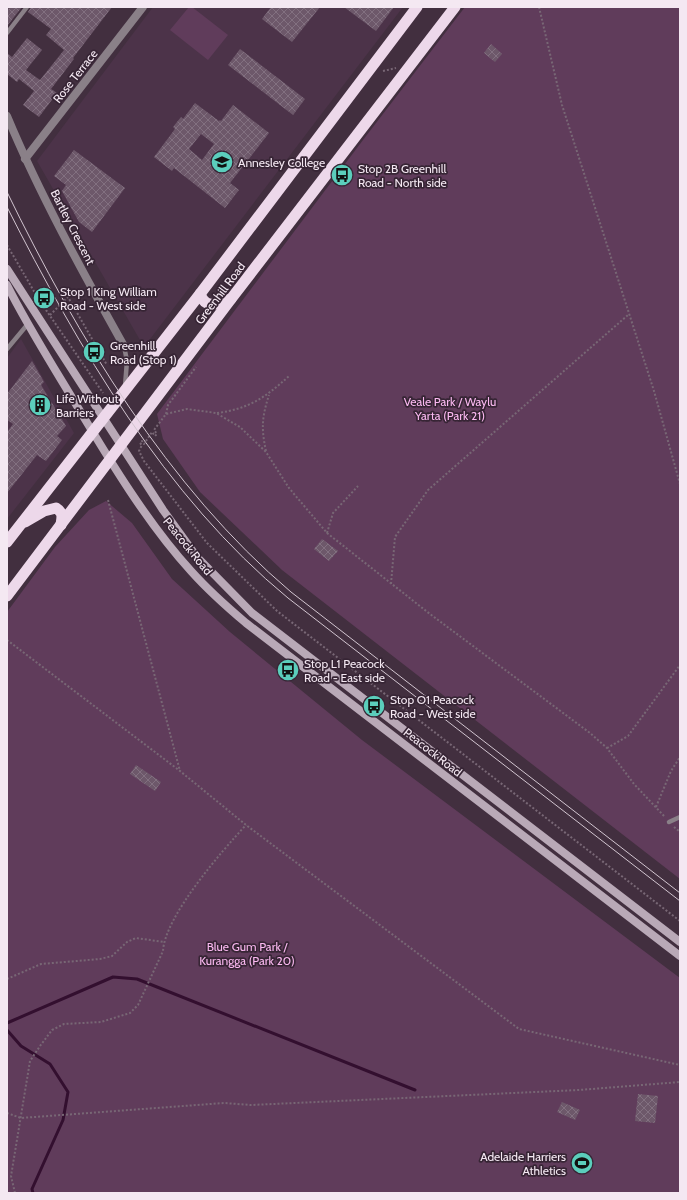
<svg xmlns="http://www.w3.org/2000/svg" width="687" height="1200" font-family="Cabin,sans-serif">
	<defs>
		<pattern id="building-cross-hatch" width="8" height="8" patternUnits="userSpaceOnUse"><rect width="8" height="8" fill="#6d586a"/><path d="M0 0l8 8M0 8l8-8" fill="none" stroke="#827080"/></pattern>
	</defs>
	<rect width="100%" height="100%" fill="#422f3f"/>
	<g fill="#4c3349">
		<polygon points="153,7 403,7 144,347 37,161"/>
		<polygon points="21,339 74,433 7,519 7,358"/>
	</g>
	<g fill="#603c5b">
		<polygon points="189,7 192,7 228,35 208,60 170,30"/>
		<polygon points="465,7 680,7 680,879 282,570 200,492 163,439 157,414 363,140"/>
		<polygon points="106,501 132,523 172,579 230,632 362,740 680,978 680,1193 7,1193 7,612 55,547 89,510"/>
	</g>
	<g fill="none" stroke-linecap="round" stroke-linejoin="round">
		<g stroke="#330f2f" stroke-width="3">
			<polyline points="7,1023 113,977 137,979 415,1090"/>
			<polyline points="7,1030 21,1046 50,1064 68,1092 63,1120 32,1189 33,1193"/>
		</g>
	</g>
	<g fill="url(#building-cross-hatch)" fill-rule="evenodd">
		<polygon points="10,7 22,7 7,26 7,10"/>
		<polygon points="31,7 112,7 73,58 74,59 51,89 57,93 39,117 23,105 34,91 19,79 17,82 7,74 7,53 12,57 27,38 42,50 26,70 40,80 64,50 46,35 51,29 28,12"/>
		<polygon points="271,7 320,7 292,42 262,19"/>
		<polygon points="344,7 394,7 376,31"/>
		<polygon points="491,44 502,54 495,62 484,53"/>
		<polygon points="240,49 305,99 293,115 228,65"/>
		<path d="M 195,103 L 219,121 L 220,120 L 221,121 L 233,105 L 269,133 L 230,183 L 239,190 L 225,208 L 174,168 L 172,171 L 154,157 L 175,129 L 173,127 L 181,117 L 183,119 ZM 201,134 L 214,144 L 202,160 L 189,149 Z"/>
		<polygon points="74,150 125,188 92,232 79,222 62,191 66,185 54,176"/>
		<polygon points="32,361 44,382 41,385 66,426 57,436 62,440 46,461 37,455 7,493 7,432 13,424 7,420 7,394"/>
		<polygon points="322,539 338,551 329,561 314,549"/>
		<polygon points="136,765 161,782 155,791 130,774"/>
		<polygon points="638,1094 658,1096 655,1123 635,1121"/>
		<polygon points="562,1102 580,1110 575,1120 557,1112"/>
	</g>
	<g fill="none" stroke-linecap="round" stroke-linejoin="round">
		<g stroke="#786775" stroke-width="2" stroke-dasharray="2 2" stroke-linecap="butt">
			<polyline points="539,7 562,105 654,391 680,484"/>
			<polyline points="383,71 396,68"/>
			<polyline points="7,245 35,293"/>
			<polyline points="46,310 103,393"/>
			<polyline points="50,315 68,297 107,365"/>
			<path d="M 217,413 C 249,409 266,397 289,376"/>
			<polyline points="166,414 168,405 196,367"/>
			<path d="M 266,451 C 261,428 262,417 269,395"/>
			<polyline points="108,500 180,771"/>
			<polyline points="327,533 333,513 358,486"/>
			<polyline points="391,584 395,537 428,490 628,315"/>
			<polyline points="7,640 180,771 246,825 519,1029 680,1065"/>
			<polyline points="607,748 628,736 680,665"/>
			<polyline points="656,807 671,771 680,757"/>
			<polyline points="664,816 634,784 607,748 590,733 430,614 327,533 289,488 266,452 240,427 216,413 187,409 166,414 154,430 157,434 155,436 152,432 144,444 142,441 140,443 142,445 139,451 144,461 207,543 277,611 680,921"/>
			<polyline points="674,827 680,832"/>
			<polyline points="7,979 41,964 100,959 112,956 127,942 136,938 164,942"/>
			<polyline points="7,1113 21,1118 224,1103 251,1105 579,1090 680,1082"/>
			<path d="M 15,1193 L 11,1176 L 30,1061 L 40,1046 L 52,1030 L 64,1024 L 101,1022 L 130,1013 L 138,1005 L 163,951 C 165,916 222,851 246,825"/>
		</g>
		<g stroke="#8a8088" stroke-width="4.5">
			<polyline points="7,33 27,7"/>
			<polyline points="124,346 127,361 125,386"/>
			<polyline points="7,349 27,325"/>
			<polyline points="669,822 680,817"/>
		</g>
		<g stroke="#8a8088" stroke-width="8">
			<path d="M 7,116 C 40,195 82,271 124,346"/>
			<polyline points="25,159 143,7"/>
		</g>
		<g stroke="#b9a9b7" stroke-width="8">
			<polyline points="7,269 163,510 197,557 252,613 680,942"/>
			<path d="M 7,285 C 28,327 53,366 77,406 C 110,461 148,524 191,571 C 208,590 227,607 246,623 L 680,956"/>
		</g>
		<g stroke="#edd8ea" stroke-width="11">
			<path d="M 200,294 C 206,310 217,304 231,299"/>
			<path d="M 25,522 L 44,511 L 56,508 C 64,513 62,517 61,525"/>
			<polyline points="7,542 200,294 417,7"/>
			<polyline points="7,596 231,299 455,7"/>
		</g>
		<g stroke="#d2c5d0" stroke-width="1">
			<path d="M 7,192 C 77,336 168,488 291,592 L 680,893"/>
			<path d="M 7,207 C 78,347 165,497 288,598 L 680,901"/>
		</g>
	</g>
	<defs>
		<g id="school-disc" transform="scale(1.15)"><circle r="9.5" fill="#5bcebc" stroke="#372535"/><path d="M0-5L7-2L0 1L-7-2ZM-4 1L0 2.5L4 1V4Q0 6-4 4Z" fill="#111"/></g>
		<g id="bus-disc" transform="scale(1.15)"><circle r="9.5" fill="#5bcebc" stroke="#372535"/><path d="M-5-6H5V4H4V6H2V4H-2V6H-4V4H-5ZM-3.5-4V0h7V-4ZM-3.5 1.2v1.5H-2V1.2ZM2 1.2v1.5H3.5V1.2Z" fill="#111"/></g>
		<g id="building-disc" transform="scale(1.15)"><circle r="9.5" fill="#5bcebc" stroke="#372535"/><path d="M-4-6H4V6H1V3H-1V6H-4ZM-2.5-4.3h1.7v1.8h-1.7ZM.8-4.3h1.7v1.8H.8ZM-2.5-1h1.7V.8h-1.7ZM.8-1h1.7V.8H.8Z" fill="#111"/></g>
		<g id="stadium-disc" transform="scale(1.15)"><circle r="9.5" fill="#5bcebc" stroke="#372535"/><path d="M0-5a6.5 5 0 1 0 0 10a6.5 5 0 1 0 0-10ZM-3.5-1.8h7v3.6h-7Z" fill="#111"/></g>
	</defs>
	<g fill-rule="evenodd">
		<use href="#school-disc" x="222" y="162"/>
		<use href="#bus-disc" x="342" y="175"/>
		<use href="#bus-disc" x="44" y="298"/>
		<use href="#bus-disc" x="94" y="352"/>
		<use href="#building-disc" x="40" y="405"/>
		<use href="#bus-disc" x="288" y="670"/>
		<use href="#bus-disc" x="374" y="706"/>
		<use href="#stadium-disc" x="582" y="1163"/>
	</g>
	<g text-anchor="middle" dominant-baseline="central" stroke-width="3.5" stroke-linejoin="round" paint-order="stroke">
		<g font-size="12" fill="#f4e8f2" stroke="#372535">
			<text transform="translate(75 76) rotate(-52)">Rose Terrace</text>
			<text transform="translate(73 227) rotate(63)">Bartley Crescent</text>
			<text transform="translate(220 293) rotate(-53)">Greenhill Road</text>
			<text transform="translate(188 546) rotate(51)">Peacock Road</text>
			<text transform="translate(433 752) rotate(38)">Peacock Road</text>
		</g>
		<g font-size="12" fill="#f4e8f2" stroke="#372535" text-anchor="start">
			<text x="238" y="162">Annesley College</text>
			<text x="358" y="168">Stop 2B Greenhill<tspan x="358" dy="14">Road - North side</tspan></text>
			<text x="60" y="291">Stop 1 King William<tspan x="60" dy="14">Road - West side</tspan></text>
			<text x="110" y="345">Greenhill<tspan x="110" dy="14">Road (Stop 1)</tspan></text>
			<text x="56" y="398">Life Without<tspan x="56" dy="14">Barriers</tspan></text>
			<text x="304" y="663">Stop L1 Peacock<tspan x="304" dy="14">Road - East side</tspan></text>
			<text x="390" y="699">Stop O1 Peacock<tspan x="390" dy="14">Road - West side</tspan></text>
			<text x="566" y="1156" text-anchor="end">Adelaide Harriers<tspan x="566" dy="14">Athletics</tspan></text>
		</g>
		<g font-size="12" fill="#fbb9f1" stroke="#372535">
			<text x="450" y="401">Veale Park / Waylu<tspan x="450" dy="14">Yarta (Park 21)</tspan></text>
			<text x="247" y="946">Blue Gum Park /<tspan x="247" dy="14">Kurangga (Park 20)</tspan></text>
		</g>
	</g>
	<rect width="687" height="1200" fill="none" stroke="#f4e8f2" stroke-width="16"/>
</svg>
